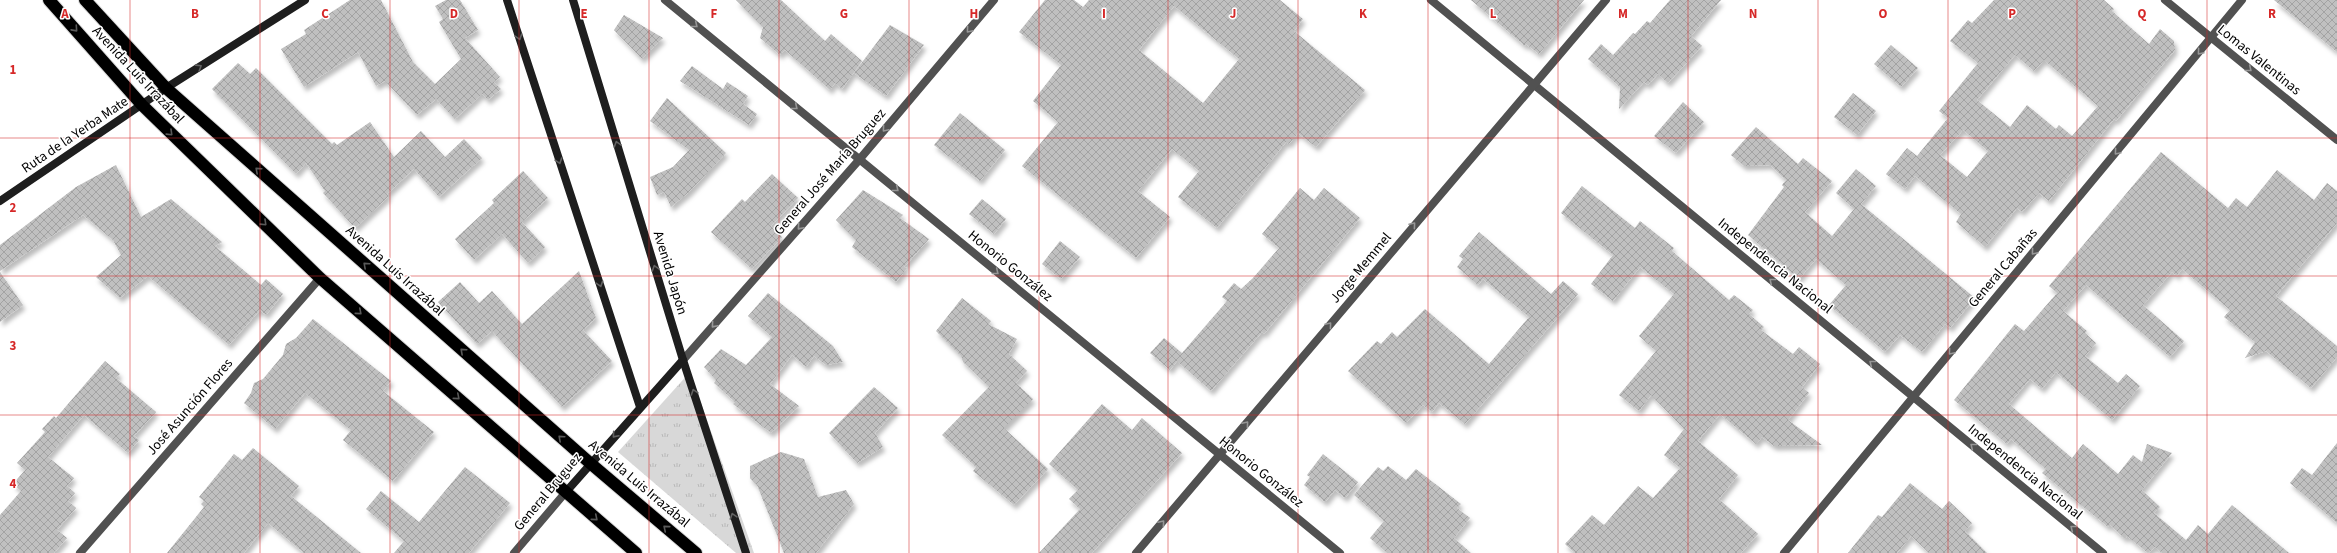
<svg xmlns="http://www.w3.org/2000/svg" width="2337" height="553" font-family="'Source Sans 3',sans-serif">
	<defs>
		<pattern id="park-tufts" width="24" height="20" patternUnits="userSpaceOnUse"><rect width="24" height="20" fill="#d8d8d8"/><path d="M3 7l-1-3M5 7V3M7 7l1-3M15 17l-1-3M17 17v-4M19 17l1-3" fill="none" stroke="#b8b8b8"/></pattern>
		<pattern id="building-cross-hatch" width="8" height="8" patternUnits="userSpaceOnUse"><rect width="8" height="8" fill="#c0c0c0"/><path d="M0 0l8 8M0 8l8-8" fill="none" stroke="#a3a3a3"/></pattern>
		<filter id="shadow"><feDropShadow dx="2.5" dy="4.5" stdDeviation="2" flood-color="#0004"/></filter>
	</defs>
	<rect width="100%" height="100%" fill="#fff"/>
	<polygon fill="url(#park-tufts)" points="690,372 754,553 736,553 618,452"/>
	<g fill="url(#building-cross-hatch)" fill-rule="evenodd" filter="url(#shadow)">
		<polygon points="350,0 381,0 413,62 435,84 461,59 439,22 443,19 435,6 446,0 460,0 478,30 465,38 500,77 494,82 501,89 488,100 482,94 455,119 436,99 417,115 385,81 376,86 358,52 304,87 281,49 306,34 304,30"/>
		<polygon points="736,0 781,0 825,41 831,34 862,61 842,89 835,83 830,90 785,50 780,55 760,38 763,27"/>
		<path d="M 1045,0 L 1074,0 L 1083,7 L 1089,0 L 1280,0 L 1303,19 L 1294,31 L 1365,90 L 1316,147 L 1298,133 L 1289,144 L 1286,142 L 1217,228 L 1178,197 L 1199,171 L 1172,149 L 1138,191 L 1170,217 L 1136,258 L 1022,166 L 1058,122 L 1033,101 L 1061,65 L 1019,32 ZM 1174,6 L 1239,59 L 1203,103 L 1139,50 Z"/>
		<polygon points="1471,0 1584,0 1539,54 1526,44 1525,46"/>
		<polygon points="1670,0 1721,0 1691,36 1702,46 1668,83 1658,74 1648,85 1644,82 1619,109 1620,87 1588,59 1601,44 1613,55 1633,33 1635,34 1647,21 1650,23"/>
		<path d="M 1994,0 L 2104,0 L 2114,9 L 2112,11 L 2149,44 L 2160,29 L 2174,41 L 2175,50 L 2116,121 L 2114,119 L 2049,201 L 2039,193 L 2022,212 L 2017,208 L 1985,247 L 1956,222 L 1961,214 L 1915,176 L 1905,189 L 1886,174 L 1907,148 L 1917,156 L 1948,118 L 1939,111 L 1978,63 L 1950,41 L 1968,20 L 1972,23 ZM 2015,55 L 2034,71 L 2044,60 L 2098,106 L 2072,136 L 2059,125 L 2056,129 L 2027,105 L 2010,127 L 1977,100 ZM 1963,130 L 1988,151 L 1967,177 L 1940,155 Z"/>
		<polygon points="2274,0 2337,0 2337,52"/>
		<polygon points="624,15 663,38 642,59 614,30"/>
		<polygon points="890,25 924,45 886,96 854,73"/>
		<polygon points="1891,45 1918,68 1901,87 1874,64"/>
		<polygon points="238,63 250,74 256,68 332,144 334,142 337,145 370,122 394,157 421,131 445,157 464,139 482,158 439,197 414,169 387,194 389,196 355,228 323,193 325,191 306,163 296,174 212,89"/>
		<polygon points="692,66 723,89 727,82 748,96 743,104 757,114 749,125 680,81"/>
		<polygon points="1853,93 1876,111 1857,135 1834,117"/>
		<polygon points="667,98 726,153 689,192 671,207 664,192 657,195 650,177 673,167 689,150 650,121"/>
		<polygon points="1683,102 1704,122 1676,153 1654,136"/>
		<polygon points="960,113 1005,150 980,181 934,145"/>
		<polygon points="1756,127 1798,164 1803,158 1832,181 1805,212 1832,236 1854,209 1836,193 1856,169 1876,186 1861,204 1975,298 1950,328 1945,324 1922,352 1900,335 1885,352 1829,305 1846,285 1816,259 1799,279 1748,235 1784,187 1782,185 1786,180 1770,165 1744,166 1731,155"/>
		<polygon points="2161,152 2228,208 2236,198 2247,207 2277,170 2314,200 2327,183 2337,191 2337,223 2276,296 2337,346 2337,357 2311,388 2266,351 2245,358 2255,342 2224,317 2230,310 2182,269 2177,276 2172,272 2143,305 2184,341 2170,357 2086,285 2063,311 2087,331 2085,333 2096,343 2085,356 2118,383 2126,374 2140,386 2112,420 2056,372 2042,389 2030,379 2009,404 2072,458 2083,444 2118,474 2133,455 2142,462 2147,444 2172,453 2142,490 2160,507 2154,513 2186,540 2198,525 2208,534 2232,505 2289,553 2162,553 2155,547 2148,553 2127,536 2125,539 2110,525 2108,527 2042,473 2046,469 2011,439 2007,444 1954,400 2015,324 2024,331 2057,293 2049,286"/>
		<polygon points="116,165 141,217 171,199 222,242 215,246 261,285 266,279 283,294 266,315 260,310 229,345 148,276 120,298 96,277 121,255 113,240 83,215 0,271 0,245 76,187"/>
		<polygon points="523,171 548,198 522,222 545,247 528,263 502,234 474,260 455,239 494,203 492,200"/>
		<polygon points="772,174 798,198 771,226 782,237 752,269 711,232 742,199 745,202"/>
		<polygon points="1582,186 1635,228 1640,221 1674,248 1672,251 1729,300 1734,295 1753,310 1749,314 1764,327 1761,330 1793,354 1799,347 1820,364 1802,387 1809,393 1788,420 1822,445 1774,446 1762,437 1756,444 1720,414 1698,441 1738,475 1719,499 1758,534 1741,553 1575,553 1565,544 1592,515 1604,525 1638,486 1653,498 1680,468 1664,455 1684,429 1651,395 1639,411 1619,395 1656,351 1639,336 1674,294 1640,267 1613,301 1591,284 1613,255 1561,213"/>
		<polygon points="1300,188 1314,200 1324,188 1360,218 1264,334 1262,332 1211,391 1177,361 1170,370 1150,353 1164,338 1182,353 1227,301 1222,297 1234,283 1241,289 1253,278 1279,248 1262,234"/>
		<polygon points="863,190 903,215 900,218 929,239 904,267 907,268 896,282 852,247 856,240 836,220"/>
		<polygon points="982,199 1006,219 994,234 969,214"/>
		<polygon points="1479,232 1551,294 1563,281 1578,294 1465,424 1439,403 1432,412 1423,405 1406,423 1348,371 1377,341 1381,344 1392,332 1397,337 1425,309 1489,364 1529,317 1483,279 1478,285 1457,267 1463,259 1459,256"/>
		<polygon points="1060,241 1080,257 1061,279 1042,264"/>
		<polygon points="579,271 596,318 583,330 612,361 562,407 492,331 477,344 438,302 460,282 479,303 492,291 522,324"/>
		<polygon points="0,272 23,305 0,322"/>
		<polygon points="768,293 833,346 843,362 826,365 814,356 806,367 792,355 770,384 799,406 771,433 733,404 735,402 714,383 716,380 704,367 721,349 746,365 772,337 748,316"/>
		<polygon points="962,298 991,321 988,324 1017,339 1009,354 1027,371 1016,383 1033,399 1004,428 1048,469 1014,505 973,471 976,467 942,435 989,387 963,362 961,356 936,331"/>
		<polygon points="313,319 391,381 383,391 434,432 393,481 343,440 351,430 305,393 275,429 244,403 251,393 254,383 263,379 283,355 286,344 296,338"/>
		<polygon points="105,361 120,374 116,378 156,412 134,436 139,440 128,453 84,415 48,457 74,478 67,486 75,493 68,501 76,508 57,530 67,538 54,553 0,553 0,515 21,491 13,484 25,470 17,463 45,432 42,429 54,416 56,418"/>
		<polygon points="874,387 898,408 875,433 883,447 857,463 829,433"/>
		<polygon points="1102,404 1132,430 1142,418 1182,453 1092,553 1039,553 1080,509 1069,499 1078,490 1049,464"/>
		<polygon points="2337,443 2337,523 2290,483 2302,468 2312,475"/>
		<polygon points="253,448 299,486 291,496 361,553 304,553 268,523 244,553 167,553 204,507 201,504 204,501 199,497 234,454 242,460"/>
		<polygon points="781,452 804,459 818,497 846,490 854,504 816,553 784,553 757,485 750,478 750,466"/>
		<polygon points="1323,454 1358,482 1345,498 1335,490 1325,502 1304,485 1310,477 1307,475"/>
		<polygon points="1388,466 1406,480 1416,469 1461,504 1457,508 1470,518 1454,538 1471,553 1387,553 1370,538 1384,521 1354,495 1378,467 1383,471"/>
		<polygon points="465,467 510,503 469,553 394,553 404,541 366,509 381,491 419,522"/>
		<polygon points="1910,483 1942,509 1949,501 1972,523 1965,531 1987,553 1929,553 1911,536 1897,553 1848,553 1878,515 1882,517"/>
	</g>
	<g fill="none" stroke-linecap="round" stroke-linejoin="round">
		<g stroke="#dbdbdb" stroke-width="14">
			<g id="highway">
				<polyline points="49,0 142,105 320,278 636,553"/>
				<polyline points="85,0 166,88 590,463 696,553"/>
			</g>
		</g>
		<g stroke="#515151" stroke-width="8">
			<polyline points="665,0 1340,553"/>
			<polyline points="1431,0 2103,553"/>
			<polyline points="2165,0 2337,140"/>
			<polyline points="683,360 859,160 994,0"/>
			<polyline points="80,553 320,278"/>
			<polyline points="514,553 565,493"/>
			<polyline points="1136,553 1606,0"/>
			<polyline points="1784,553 2242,0"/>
		</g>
		<g stroke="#1e1e1e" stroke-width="8">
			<polyline points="507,0 640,407"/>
			<polyline points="573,0 683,360 746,553"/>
			<polyline points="0,201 166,88 305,0"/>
			<polyline points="565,493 683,360"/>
		</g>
		<use href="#highway" stroke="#000" stroke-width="12"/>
	</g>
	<defs><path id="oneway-chevron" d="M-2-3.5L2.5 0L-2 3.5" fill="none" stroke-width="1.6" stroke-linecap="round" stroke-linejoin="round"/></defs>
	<g stroke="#979797">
		<use href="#oneway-chevron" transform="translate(695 25) rotate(39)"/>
		<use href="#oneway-chevron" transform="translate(969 30) rotate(130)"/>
		<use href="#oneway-chevron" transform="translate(2200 52) rotate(130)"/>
		<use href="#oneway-chevron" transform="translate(2249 69) rotate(39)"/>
		<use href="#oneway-chevron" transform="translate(795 107) rotate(39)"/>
		<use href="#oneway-chevron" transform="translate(885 129) rotate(130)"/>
		<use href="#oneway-chevron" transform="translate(2117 152) rotate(130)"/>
		<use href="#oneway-chevron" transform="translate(896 189) rotate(39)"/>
		<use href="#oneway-chevron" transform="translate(1413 225) rotate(-50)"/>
		<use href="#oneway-chevron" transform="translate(800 227) rotate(131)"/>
		<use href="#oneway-chevron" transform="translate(2034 252) rotate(130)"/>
		<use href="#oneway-chevron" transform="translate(996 272) rotate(39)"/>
		<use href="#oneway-chevron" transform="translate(1772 281) rotate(-141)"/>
		<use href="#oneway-chevron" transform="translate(714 325) rotate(131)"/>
		<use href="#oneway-chevron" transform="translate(1329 325) rotate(-50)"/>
		<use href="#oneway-chevron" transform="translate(1951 352) rotate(130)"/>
		<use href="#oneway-chevron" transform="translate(1872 363) rotate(-141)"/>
		<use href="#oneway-chevron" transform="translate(1246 424) rotate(-50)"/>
		<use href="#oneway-chevron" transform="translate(1973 446) rotate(-141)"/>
		<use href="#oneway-chevron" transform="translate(1162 523) rotate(-50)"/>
		<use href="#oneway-chevron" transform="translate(2073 528) rotate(-141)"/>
	</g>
	<g stroke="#595959">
		<use href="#oneway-chevron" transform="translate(75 29) rotate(48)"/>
		<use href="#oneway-chevron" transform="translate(170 133) rotate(44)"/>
		<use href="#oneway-chevron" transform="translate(258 170) rotate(-138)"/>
		<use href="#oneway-chevron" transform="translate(264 223) rotate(44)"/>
		<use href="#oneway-chevron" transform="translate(366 265) rotate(-138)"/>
		<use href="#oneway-chevron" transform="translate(359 312) rotate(41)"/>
		<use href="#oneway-chevron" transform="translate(463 351) rotate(-138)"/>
		<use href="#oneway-chevron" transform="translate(457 397) rotate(41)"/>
		<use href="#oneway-chevron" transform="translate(561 438) rotate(-138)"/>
		<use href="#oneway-chevron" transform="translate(595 518) rotate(40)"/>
		<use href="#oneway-chevron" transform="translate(666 528) rotate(-140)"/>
	</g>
	<g stroke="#626262">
		<use href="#oneway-chevron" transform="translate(519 37) rotate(72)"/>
		<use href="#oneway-chevron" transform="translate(199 67) rotate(-32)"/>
		<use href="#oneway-chevron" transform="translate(617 144) rotate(-107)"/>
		<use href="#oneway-chevron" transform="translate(559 161) rotate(72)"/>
		<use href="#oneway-chevron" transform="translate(655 268) rotate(-107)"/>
		<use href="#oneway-chevron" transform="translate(600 284) rotate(72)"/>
		<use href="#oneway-chevron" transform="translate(694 392) rotate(-108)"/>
		<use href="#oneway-chevron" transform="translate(615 435) rotate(131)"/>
		<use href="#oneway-chevron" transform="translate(733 516) rotate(-108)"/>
	</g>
	<path fill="none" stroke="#d62828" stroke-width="1" stroke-opacity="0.55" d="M 130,0 L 130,553M 260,0 L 260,553M 390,0 L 390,553M 519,0 L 519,553M 649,0 L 649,553M 779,0 L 779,553M 909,0 L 909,553M 1039,0 L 1039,553M 1168,0 L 1168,553M 1298,0 L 1298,553M 1428,0 L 1428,553M 1558,0 L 1558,553M 1688,0 L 1688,553M 1818,0 L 1818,553M 1948,0 L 1948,553M 2077,0 L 2077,553M 2207,0 L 2207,553M 0,138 L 2337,138M 0,276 L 2337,276M 0,415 L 2337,415"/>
	<g text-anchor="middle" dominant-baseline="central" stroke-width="3" stroke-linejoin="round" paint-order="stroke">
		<g font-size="14" fill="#000" stroke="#fff">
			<text transform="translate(2259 60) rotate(39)">Lomas Valentinas</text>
			<text transform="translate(138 75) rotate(47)">Avenida Luis Irrazábal</text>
			<text transform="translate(75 135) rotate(-34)">Ruta de la Yerba Mate</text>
			<text transform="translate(830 172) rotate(-49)">General José María Bruguez</text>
			<text transform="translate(1010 266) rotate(39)">Honorio González</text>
			<text transform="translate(1775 266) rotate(39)">Independencia Nacional</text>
			<text transform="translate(1361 268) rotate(-50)">Jorge Memmel</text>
			<text transform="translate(2003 268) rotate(-50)">General Cabañas</text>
			<text transform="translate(395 271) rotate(42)">Avenida Luis Irrazábal</text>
			<text transform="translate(670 273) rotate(73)">Avenida Japón</text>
			<text transform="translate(190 407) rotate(-49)">José Asunción Flores</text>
			<text transform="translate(1261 472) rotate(39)">Honorio González</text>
			<text transform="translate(2025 472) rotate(39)">Independencia Nacional</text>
			<text transform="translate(639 484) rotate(40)">Avenida Luis Irrazábal</text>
			<text transform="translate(548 492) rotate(-50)">General Bruguez</text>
		</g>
	</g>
	<g font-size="13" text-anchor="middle" font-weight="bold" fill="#d62828" stroke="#fff" stroke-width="3" stroke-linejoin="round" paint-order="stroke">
		<text x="65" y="18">A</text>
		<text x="195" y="18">B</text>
		<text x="325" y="18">C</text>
		<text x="454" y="18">D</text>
		<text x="584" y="18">E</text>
		<text x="714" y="18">F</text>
		<text x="844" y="18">G</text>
		<text x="974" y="18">H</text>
		<text x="1104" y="18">I</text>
		<text x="1233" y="18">J</text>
		<text x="1363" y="18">K</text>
		<text x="1493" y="18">L</text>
		<text x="1623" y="18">M</text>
		<text x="1753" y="18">N</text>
		<text x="1883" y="18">O</text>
		<text x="2012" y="18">P</text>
		<text x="2142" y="18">Q</text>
		<text x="2272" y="18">R</text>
		<text x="13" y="74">1</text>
		<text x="13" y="212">2</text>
		<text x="13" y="350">3</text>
		<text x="13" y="488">4</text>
	</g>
</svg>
